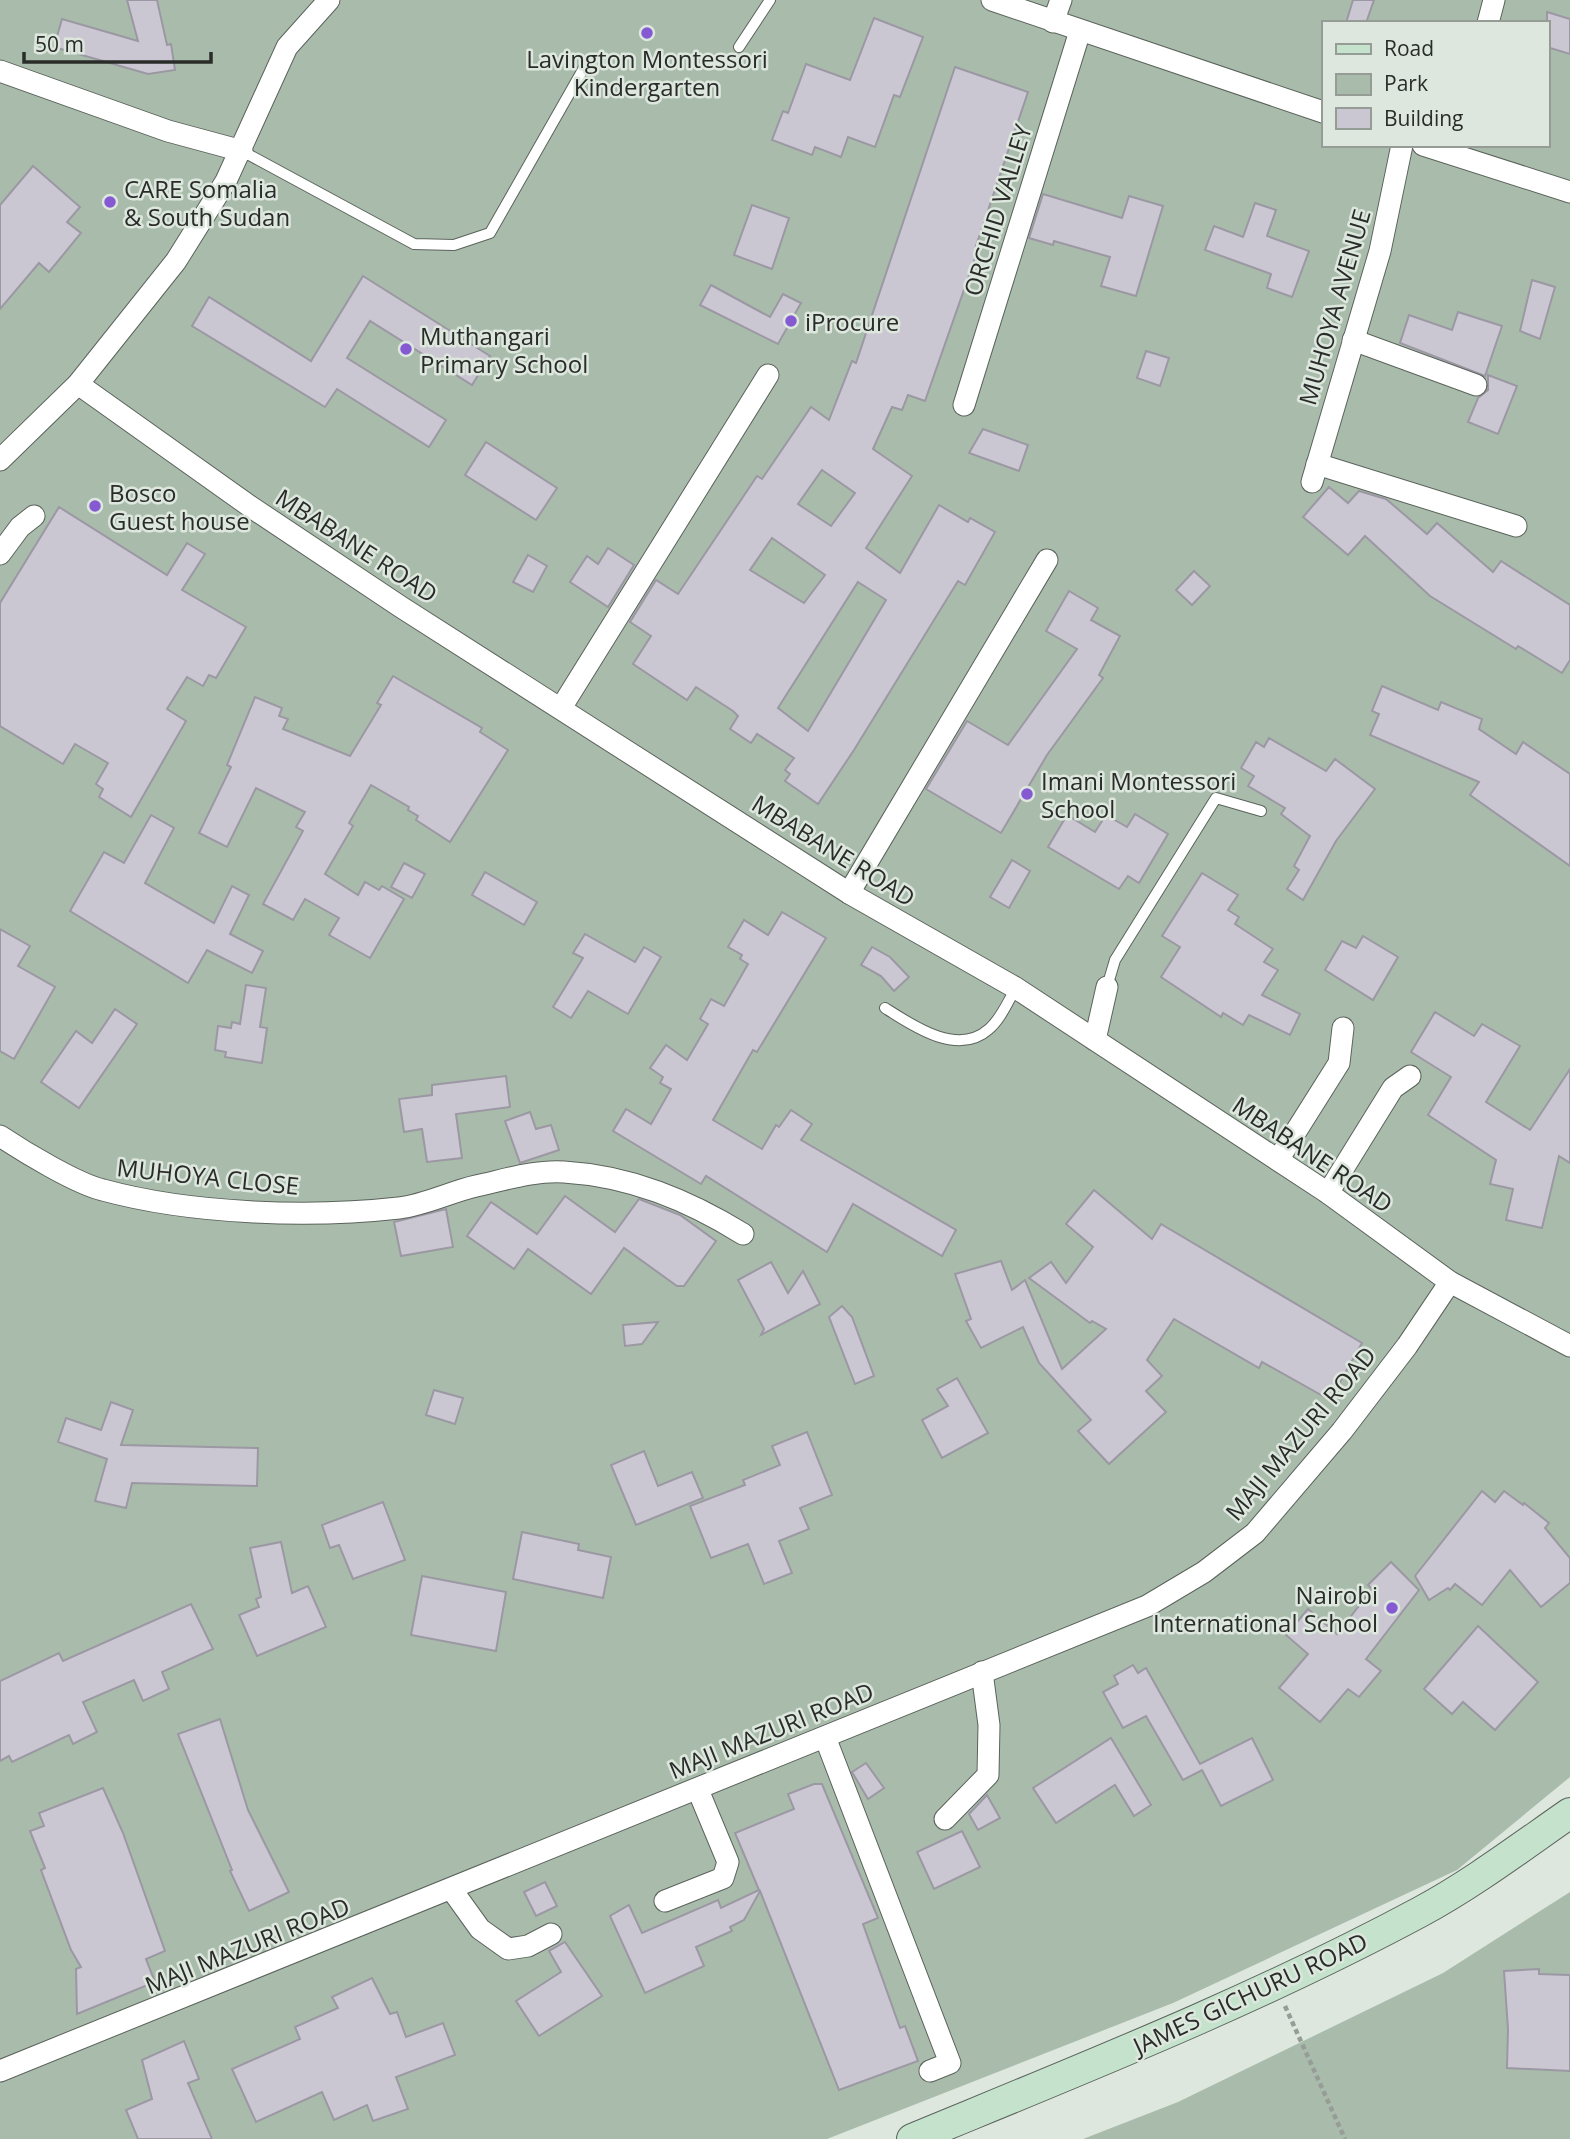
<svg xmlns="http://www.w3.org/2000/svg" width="1570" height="2139" font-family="'Open Sans',sans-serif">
	<rect width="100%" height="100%" fill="#dde7de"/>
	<g fill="#a9bcab" fill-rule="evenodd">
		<path d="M 0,0 L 1570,0 L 1570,1777 L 1457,1870 L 1173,2003 L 827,2139 L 0,2139 ZM 1323,23 L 1547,23 L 1547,145 L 1323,145 Z"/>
		<polygon points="1570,1892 1570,2139 1083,2139 1178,2102 1443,1973"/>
	</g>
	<g fill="#cac7d2" stroke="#9b98a3" stroke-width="2" fill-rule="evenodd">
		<polygon points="127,0 157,0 167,45 171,44 175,70 148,74 54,47 62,19 138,41"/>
		<polygon points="1353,0 1374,0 1366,23 1346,23"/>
		<polygon points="1547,12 1570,19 1570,54 1547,47"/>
		<polygon points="874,18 923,37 900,97 894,95 875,147 848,137 841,157 815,147 812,155 772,140 783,111 788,113 806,64 850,80"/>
		<path d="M 955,67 L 1028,92 L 976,246 L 979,247 L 925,401 L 908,395 L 902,410 L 892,407 L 873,449 L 912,476 L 866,548 L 900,573 L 939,505 L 968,522 L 970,518 L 995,532 L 965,585 L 958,581 L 854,750 L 818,804 L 785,781 L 790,774 L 785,770 L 794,758 L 757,734 L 751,743 L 730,729 L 738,716 L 733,711 L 696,687 L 687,700 L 633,664 L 651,636 L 630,622 L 656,580 L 678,594 L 757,476 L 762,479 L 811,407 L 829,420 L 852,361 L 856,363 ZM 822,470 L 855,493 L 831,526 L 798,504 ZM 772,538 L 825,575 L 804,603 L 750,570 ZM 858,582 L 886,600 L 808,731 L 778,708 Z"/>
		<polygon points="33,166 80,207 67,222 81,233 49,272 39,263 0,309 0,205"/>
		<polygon points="1043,194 1122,218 1129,196 1163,206 1136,296 1101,286 1110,257 1054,241 1053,245 1029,238"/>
		<polygon points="1255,203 1276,210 1267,236 1309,251 1292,297 1267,288 1271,274 1205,250 1214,226 1243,237"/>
		<polygon points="752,205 789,218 772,269 734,255"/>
		<polygon points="363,276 490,356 472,385 370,321 347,358 446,420 429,447 337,389 325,407 192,326 209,297 311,361"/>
		<polygon points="1532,280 1555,287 1540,339 1520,331"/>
		<polygon points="711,285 770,317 783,294 801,303 778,344 700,305"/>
		<polygon points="1458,312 1502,326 1485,376 1400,343 1409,315 1452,330"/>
		<polygon points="1146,351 1169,358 1160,386 1137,378"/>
		<polygon points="1488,375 1517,386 1498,434 1468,422 1478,398 1488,390"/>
		<polygon points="983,429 1028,445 1019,471 969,453"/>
		<polygon points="486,442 557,488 536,520 465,475"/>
		<polygon points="1329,487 1348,503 1359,491 1386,499 1427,534 1437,523 1493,572 1501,561 1570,605 1570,660 1562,673 1518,646 1516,649 1430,596 1365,536 1348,555 1303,517"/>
		<polygon points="59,507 167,575 187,543 205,554 182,590 246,627 216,678 209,675 203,686 187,677 167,709 186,721 131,817 99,797 103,789 96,784 108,763 75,744 63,764 0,726 0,603"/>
		<polygon points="608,548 634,565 608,607 570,582 587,556 598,564"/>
		<polygon points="528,555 547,566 533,592 513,582"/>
		<polygon points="1194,571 1210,586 1192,605 1176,590"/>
		<polygon points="1069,591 1098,608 1091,620 1120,636 1099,675 1103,678 1047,755 1001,833 926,789 967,721 1008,745 1077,649 1046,631"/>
		<polygon points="393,676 482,728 480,732 508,750 450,842 416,820 418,816 408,810 409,807 371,785 349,823 353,826 325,874 358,895 365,882 379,890 382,886 404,899 370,958 329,935 339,918 305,899 293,920 263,904 303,831 296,827 305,812 256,788 227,847 199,833 231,767 227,765 255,697 282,708 279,716 288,719 283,729 350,756 381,705 377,703"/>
		<polygon points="1382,686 1438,710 1441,702 1482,719 1479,729 1516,754 1523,742 1570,774 1570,866 1470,795 1479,782 1370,735 1379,714 1372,711"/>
		<polygon points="1269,738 1326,771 1335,759 1375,789 1336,841 1303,900 1287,889 1299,870 1294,866 1310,836 1281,814 1285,808 1248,786 1254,776 1241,768 1256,742 1264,747"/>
		<polygon points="1135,814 1168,834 1139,883 1128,876 1119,889 1048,847 1067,815 1095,832 1106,815 1127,827"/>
		<polygon points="151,815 174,828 145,883 214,923 232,886 249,895 230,934 263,951 252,973 207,950 188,983 70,911 104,852 124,863"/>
		<polygon points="1012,860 1030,871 1009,908 990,897"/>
		<polygon points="404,863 425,874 412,898 391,887"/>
		<polygon points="485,872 537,902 524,925 472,895"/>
		<polygon points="1202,873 1238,895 1228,910 1239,917 1235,924 1273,949 1264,962 1278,970 1262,995 1300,1014 1290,1035 1249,1015 1243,1025 1223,1013 1221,1017 1161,977 1180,947 1162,936"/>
		<polygon points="782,912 826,938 757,1052 753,1050 713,1120 762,1149 776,1125 779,1127 791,1110 812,1124 801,1140 956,1230 942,1256 853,1204 827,1252 706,1176 701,1184 613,1131 626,1109 651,1124 671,1089 660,1083 663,1077 650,1068 666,1045 687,1060 708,1024 700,1019 711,999 724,1006 748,964 740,959 742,955 728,947 744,920 768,935"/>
		<polygon points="0,929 30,946 18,966 55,987 14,1059 0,1051"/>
		<polygon points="585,934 635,962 644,947 661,957 628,1014 588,991 571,1018 553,1007 583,958 573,953"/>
		<polygon points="1363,936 1398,957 1373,1000 1325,970 1342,941 1356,948"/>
		<polygon points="872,947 890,957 909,977 894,991 881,976 861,965"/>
		<polygon points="246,985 266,988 260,1027 267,1028 262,1063 225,1057 226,1052 215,1050 218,1026 231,1028 232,1022 240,1024"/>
		<polygon points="115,1009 137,1024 79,1108 41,1082 76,1031 92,1043"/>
		<polygon points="1435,1012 1474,1036 1482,1024 1520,1046 1486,1102 1530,1130 1570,1069 1570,1163 1559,1156 1542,1228 1506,1220 1513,1189 1490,1184 1496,1160 1428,1115 1451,1077 1411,1052"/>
		<polygon points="506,1076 510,1107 456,1114 462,1158 427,1162 422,1129 404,1132 399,1099 432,1095 432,1085"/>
		<polygon points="530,1112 536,1129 551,1125 559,1150 520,1163 505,1121"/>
		<polygon points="1094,1190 1152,1239 1161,1224 1362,1343 1330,1400 1262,1362 1259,1368 1174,1319 1147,1360 1162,1376 1146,1391 1166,1412 1109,1464 1078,1431 1091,1420 1039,1363 1023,1327 981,1348 966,1321 971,1319 955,1274 1001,1261 1012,1290 1025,1280 1062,1369 1106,1329 1092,1321 1090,1323 1029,1278 1051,1262 1066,1283 1093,1247 1066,1224"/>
		<polygon points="565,1196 615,1232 639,1199 680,1215 716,1241 684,1286 677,1286 624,1248 591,1294 528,1249 514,1269 467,1236 491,1202 537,1234"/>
		<polygon points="446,1209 453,1247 401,1256 394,1222"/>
		<polygon points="771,1262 788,1293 803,1271 820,1304 761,1335 764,1329 738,1280"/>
		<polygon points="842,1306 852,1317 874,1376 855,1384 829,1317"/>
		<polygon points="658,1322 642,1344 625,1346 623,1325"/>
		<polygon points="957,1378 988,1433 942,1458 922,1420 948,1406 937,1389"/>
		<polygon points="434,1390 463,1398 455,1424 426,1415"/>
		<polygon points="111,1402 133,1410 121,1445 258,1448 257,1486 132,1483 126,1508 95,1501 107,1459 58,1442 66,1418 101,1430"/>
		<polygon points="807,1432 832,1495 800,1508 809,1529 779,1541 792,1573 764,1584 748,1544 711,1558 690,1506 745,1485 743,1480 780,1465 772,1446"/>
		<polygon points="644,1451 658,1486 692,1472 703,1498 636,1525 611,1465"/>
		<polygon points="1482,1491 1495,1502 1504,1491 1523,1505 1524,1503 1549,1523 1545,1528 1570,1558 1570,1583 1541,1607 1510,1570 1482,1605 1455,1584 1450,1590 1448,1588 1429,1600 1415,1576"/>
		<polygon points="383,1502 405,1560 353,1579 339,1545 330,1548 322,1525"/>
		<polygon points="522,1532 579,1544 578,1550 611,1557 603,1598 513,1579"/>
		<polygon points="281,1542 292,1593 308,1586 326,1627 257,1656 239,1615 259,1607 256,1599 261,1597 250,1548"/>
		<polygon points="1391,1562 1419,1590 1366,1659 1381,1671 1359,1697 1348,1689 1320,1722 1279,1688 1308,1654 1286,1635 1308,1609 1337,1634 1372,1589 1368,1585"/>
		<polygon points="422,1576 506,1592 496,1651 411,1635"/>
		<polygon points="191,1604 213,1649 162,1672 169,1689 143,1701 134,1680 83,1702 97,1732 73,1744 69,1735 12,1762 9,1756 0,1761 0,1681 59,1653 63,1661"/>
		<polygon points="1478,1626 1538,1682 1495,1730 1463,1702 1452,1714 1424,1689"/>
		<polygon points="1133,1665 1138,1673 1146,1668 1200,1764 1252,1738 1273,1780 1221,1806 1202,1770 1183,1780 1146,1716 1123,1728 1103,1692 1118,1684 1114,1676"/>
		<polygon points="220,1719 248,1810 289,1892 249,1911 230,1871 232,1870 178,1734"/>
		<polygon points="1111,1738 1151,1805 1134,1816 1115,1785 1056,1823 1033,1788"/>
		<polygon points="866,1763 884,1788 868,1799 852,1772"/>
		<polygon points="814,1784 822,1784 878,1918 863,1924 900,2028 905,2026 918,2061 839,2090 760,1891 744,1920 730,1927 732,1931 696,1947 704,1966 645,1993 610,1916 629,1905 642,1933 718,1900 721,1908 759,1890 735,1833 794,1809 788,1794"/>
		<polygon points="103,1788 123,1833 165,1951 146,1959 155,1982 77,2014 76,1969 81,1967 71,1950 41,1870 45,1868 30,1831 44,1826 39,1813"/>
		<polygon points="987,1795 1000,1818 978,1830 969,1814"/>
		<polygon points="962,1831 980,1867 934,1889 917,1852"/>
		<polygon points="545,1882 557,1906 536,1916 524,1892"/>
		<polygon points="565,1942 602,1996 539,2036 516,2001 561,1972 549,1951"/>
		<polygon points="1539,1969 1539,1974 1570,1975 1570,2071 1507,2068 1508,2029 1504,1971"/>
		<polygon points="372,1978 390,2014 397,2012 406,2037 443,2023 455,2055 396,2077 408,2109 373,2121 367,2105 334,2120 322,2092 256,2122 232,2069 300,2039 295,2027 338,2008 332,1997"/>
		<polygon points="184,2041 199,2079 188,2083 212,2139 138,2139 126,2110 152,2099 142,2060"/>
	</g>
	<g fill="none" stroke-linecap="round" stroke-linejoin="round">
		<g stroke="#5b635c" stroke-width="12">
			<g id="service">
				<polyline points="739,47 770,0"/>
				<polyline points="242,151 414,244 454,245 490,233 585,66"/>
				<polyline points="1107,987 1115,960 1216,798 1261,811"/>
				<path d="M 885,1008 C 913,1026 958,1057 989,1029 C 1001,1019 1008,1001 1016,988"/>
			</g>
		</g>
		<g stroke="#5b635c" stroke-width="23">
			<g id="minor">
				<polyline points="992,0 1323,112"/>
				<polyline points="1053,22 1061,0"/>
				<polyline points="1488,23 1494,0"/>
				<polyline points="0,71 168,131 242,151"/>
				<polyline points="1423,145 1570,192"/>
				<polyline points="1353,340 1476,385"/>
				<polyline points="78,384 251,507 401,607 849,893 1016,988 1328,1193 1450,1282 1570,1346"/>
				<polyline points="964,405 1080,31"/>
				<polyline points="0,460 78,384 176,261 226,181 287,47 329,0"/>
				<polyline points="1317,464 1516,526"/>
				<polyline points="1312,482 1380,251 1402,145"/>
				<polyline points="0,554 20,527 34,516"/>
				<polyline points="561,708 768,375"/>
				<polyline points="849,893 1047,560"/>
				<polyline points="1095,1040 1107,987"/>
				<path d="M 0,1136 C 24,1152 77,1184 103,1190 C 191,1214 309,1218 399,1208 C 425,1205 450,1192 476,1186 C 504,1180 535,1170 564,1172 C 630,1176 688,1200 743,1234"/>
				<polyline points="1278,1160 1339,1063 1343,1028"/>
				<polyline points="1328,1193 1393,1088 1410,1076"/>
				<polyline points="825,1737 950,2063 930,2071"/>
				<polyline points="945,1819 988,1775 989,1725 982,1672"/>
				<polyline points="452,1890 480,1929 508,1949 528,1946 551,1934"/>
				<polyline points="665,1901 723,1878 728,1862 698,1790"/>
				<polyline points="0,2071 1147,1606 1204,1572 1255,1533 1342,1431 1407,1346 1450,1282"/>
			</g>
		</g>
		<g stroke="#5b635c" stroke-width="32">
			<path id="secondary" d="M 912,2139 C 1084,2068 1256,2000 1420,1912 C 1472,1884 1521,1847 1570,1813"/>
		</g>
		<polyline stroke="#969d96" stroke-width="4.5" stroke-dasharray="5 3.5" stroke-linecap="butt" points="1285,2006 1345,2139"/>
		<use href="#service" stroke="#fff" stroke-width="10"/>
		<use href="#minor" stroke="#fff" stroke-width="21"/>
		<use href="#secondary" stroke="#c4e2cc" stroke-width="30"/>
	</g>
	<g fill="#8459d2" stroke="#dde7de" stroke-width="2.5">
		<circle cx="647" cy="33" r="7"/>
		<circle cx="110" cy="202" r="7"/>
		<circle cx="791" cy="321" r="7"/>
		<circle cx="406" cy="349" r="7"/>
		<circle cx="95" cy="506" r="7"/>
		<circle cx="1027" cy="794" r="7"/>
		<circle cx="1392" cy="1608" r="7"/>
	</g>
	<g text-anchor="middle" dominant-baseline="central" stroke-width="5" stroke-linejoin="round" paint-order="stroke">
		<g font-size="24" fill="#292c29" stroke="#dde7de" text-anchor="start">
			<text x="647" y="58" text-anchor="middle">Lavington Montessori<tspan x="647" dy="28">Kindergarten</tspan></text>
			<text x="124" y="188">CARE Somalia<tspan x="124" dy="28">&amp; South Sudan</tspan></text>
			<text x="805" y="321">iProcure</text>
			<text x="420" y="335">Muthangari<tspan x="420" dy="28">Primary School</tspan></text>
			<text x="109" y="492">Bosco<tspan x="109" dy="28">Guest house</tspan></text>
			<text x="1041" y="780">Imani Montessori<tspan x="1041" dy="28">School</tspan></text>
			<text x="1378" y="1594" text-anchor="end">Nairobi<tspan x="1378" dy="28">International School</tspan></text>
		</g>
		<g font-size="24" fill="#292c29" stroke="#dde7de">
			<text transform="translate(997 210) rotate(-73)">ORCHID VALLEY</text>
			<text transform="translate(1334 307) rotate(-74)">MUHOYA AVENUE</text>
			<text transform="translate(357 545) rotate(33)">MBABANE ROAD</text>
			<text transform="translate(834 850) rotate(32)">MBABANE ROAD</text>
			<text transform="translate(1313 1154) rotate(34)">MBABANE ROAD</text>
			<text transform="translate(208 1176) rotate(6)">MUHOYA CLOSE</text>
			<text transform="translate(1300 1433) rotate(-50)">MAJI MAZURI ROAD</text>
			<text transform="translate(771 1730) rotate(-22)">MAJI MAZURI ROAD</text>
			<text transform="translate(247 1945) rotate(-22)">MAJI MAZURI ROAD</text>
			<text transform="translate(1250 1993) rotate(-25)">JAMES GICHURU ROAD</text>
		</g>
	</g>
	<rect x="1322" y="21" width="228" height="126" fill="#dde7de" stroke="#959c96" stroke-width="2"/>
	<rect x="1336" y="44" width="35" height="10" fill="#c4e2cc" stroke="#959c96" stroke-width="2"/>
	<text x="1384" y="56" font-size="21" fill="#292c29">Road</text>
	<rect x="1336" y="74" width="35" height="21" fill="#a9bcab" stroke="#959c96" stroke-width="2"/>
	<text x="1384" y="91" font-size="21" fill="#292c29">Park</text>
	<rect x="1336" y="108" width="35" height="21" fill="#cac7d2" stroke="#959c96" stroke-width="2"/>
	<text x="1384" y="126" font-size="21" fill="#292c29">Building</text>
	<path d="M24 52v10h187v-10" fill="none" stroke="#292c29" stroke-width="3.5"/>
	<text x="35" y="52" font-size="21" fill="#292c29" stroke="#dde7de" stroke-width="5" paint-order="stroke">50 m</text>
</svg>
